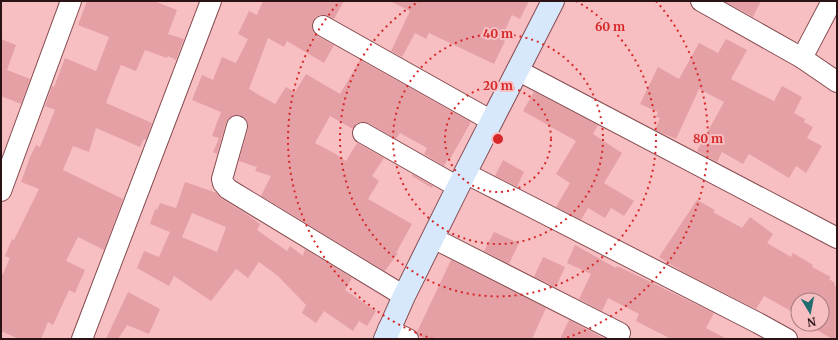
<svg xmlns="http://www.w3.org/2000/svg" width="838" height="340" font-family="Merriweather,serif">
	<rect width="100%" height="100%" fill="#f7bfc2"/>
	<g fill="#e4a0a5" fill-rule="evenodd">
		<polygon points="87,1 154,1 177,10 168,34 184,39 176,60 168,56 167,58 145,50 136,71 121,65 115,79 106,103 152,123 146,140 144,139 140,147 96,128 89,152 73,146 63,170 123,199 104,250 78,237 66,261 85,270 75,293 69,290 53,325 48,322 41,339 19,339 1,331 1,278 10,258 5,256 12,239 14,240 39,189 21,182 30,157 36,145 40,147 55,110 45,106 52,86 54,87 65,58 96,71 109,37 78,25"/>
		<polygon points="263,1 344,1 334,19 322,15 317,16 313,21 312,27 313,32 317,36 334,45 324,63 287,41 284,47 268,38 249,89 275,104 286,87 295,92 306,74 340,94 360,60 471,122 449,161 447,160 444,166 424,154 427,148 400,133 396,139 369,123 363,122 357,123 353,129 330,116 315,143 334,153 346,161 357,143 384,158 372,176 379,181 368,199 412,224 396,253 398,253 385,271 261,196 271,176 255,171 257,167 239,161 248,129 248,123 245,118 240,115 235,115 229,118 226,123 217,154 213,152 219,138 212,136 221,112 192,100 202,75 213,80 222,57 236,63 248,39 238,34 249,11 257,15"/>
		<polygon points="390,1 529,1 520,19 512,15 501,39 505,41 494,64 429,33 426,39 415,33 402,57 391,51 410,11"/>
		<polygon points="724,1 761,1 753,17"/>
		<polygon points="1,39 16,45 7,70 30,79 21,104 1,96"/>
		<polygon points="726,39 747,50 731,79 774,101 782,86 802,97 794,113 805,119 804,122 813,127 807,138 822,146 806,173 796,166 789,178 749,154 743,164 722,152 717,162 697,151 724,102 699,89 676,139 655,130 660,118 656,117 658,112 640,104 658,67 679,79 699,43 718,53"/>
		<polygon points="534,92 598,125 593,134 622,153 604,183 634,201 624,216 611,208 605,218 588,208 581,220 556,207 570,183 556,174 576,141 523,111"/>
		<polygon points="503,160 524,172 517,187 495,176"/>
		<polygon points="412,174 433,186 432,188 412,176"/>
		<path d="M 185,182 L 217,193 L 222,199 L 248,215 L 260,224 L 257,230 L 287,251 L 290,246 L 303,256 L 305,249 L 352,278 L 345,290 L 376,311 L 367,326 L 359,321 L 353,331 L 324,311 L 316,323 L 302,313 L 306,305 L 278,276 L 259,262 L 248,278 L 236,269 L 211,301 L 174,276 L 169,286 L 137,268 L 144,251 L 159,257 L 170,232 L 150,224 L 155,209 L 157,210 L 160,203 L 176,208 ZM 192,213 L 226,227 L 217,252 L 182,237 Z"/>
		<polygon points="697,200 715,210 713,212 742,228 750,217 773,234 767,243 791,257 793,253 813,265 812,267 831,277 829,279 835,283 834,285 837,287 837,339 832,339 807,324 822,324 822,300 798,300 798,315 764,296 756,309 685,273 659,257"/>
		<polygon points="494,232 519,243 509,264 484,251"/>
		<polygon points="575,245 616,268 617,266 632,273 714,313 706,328 727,339 671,339 636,321 639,314 608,298 602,311 579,299 591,274 567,263"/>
		<polygon points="543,257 565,267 556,287 534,277"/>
		<polygon points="451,260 546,308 532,339 425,339 419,336 417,332"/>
		<polygon points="128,292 160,309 149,334 127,325 118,339 106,339"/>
		<polygon points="569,320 605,339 606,339 560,339"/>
	</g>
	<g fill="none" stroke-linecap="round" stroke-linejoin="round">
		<g stroke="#864b50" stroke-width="22">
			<g id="street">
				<polyline points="701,1 802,58 837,82"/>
				<polyline points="323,26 492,121"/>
				<polyline points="802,58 832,1"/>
				<polyline points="517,70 837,238"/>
				<polyline points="237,126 222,179 223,183 228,189 404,296"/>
				<polyline points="363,133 458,187"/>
				<polyline points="465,173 758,323 787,339"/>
				<polyline points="1,191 71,1"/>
				<polyline points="433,238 620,333"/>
				<polyline points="388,329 408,339"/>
				<polyline points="82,339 211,1"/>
			</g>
		</g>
		<g stroke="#864b50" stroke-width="24">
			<polyline id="secondary" points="385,339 404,296 458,187 553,1"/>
		</g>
		<use href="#street" stroke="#fff" stroke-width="20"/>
		<use href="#secondary" stroke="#d7e8fc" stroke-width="22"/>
	</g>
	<g fill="none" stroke="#d62828" stroke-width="2" stroke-dasharray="2 4">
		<circle cx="498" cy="139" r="53"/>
		<circle cx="498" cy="139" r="105"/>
		<path d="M576 1A158 158 0 1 1 420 1"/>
		<path d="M433 339A210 210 0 0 1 340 1M656 1A210 210 0 0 1 563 339"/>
	</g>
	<circle cx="498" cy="139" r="6" fill="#d62828" stroke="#f7bfc2" stroke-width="2"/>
	<g font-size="12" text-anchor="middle" font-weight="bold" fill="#d62828" stroke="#f7bfc2" stroke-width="4" stroke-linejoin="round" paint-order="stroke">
		<text x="610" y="31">60 m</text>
		<text x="498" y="38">40 m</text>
		<text x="498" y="90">20 m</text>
		<text x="708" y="143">80 m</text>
	</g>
	<rect width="838" height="340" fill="none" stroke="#2b1315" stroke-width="4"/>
	<g transform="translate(810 312) rotate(170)"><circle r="19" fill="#f7bfc2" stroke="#a57a7d"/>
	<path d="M0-3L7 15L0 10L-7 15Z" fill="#216d6d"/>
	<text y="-6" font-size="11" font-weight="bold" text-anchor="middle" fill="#2b1315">N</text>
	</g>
</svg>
